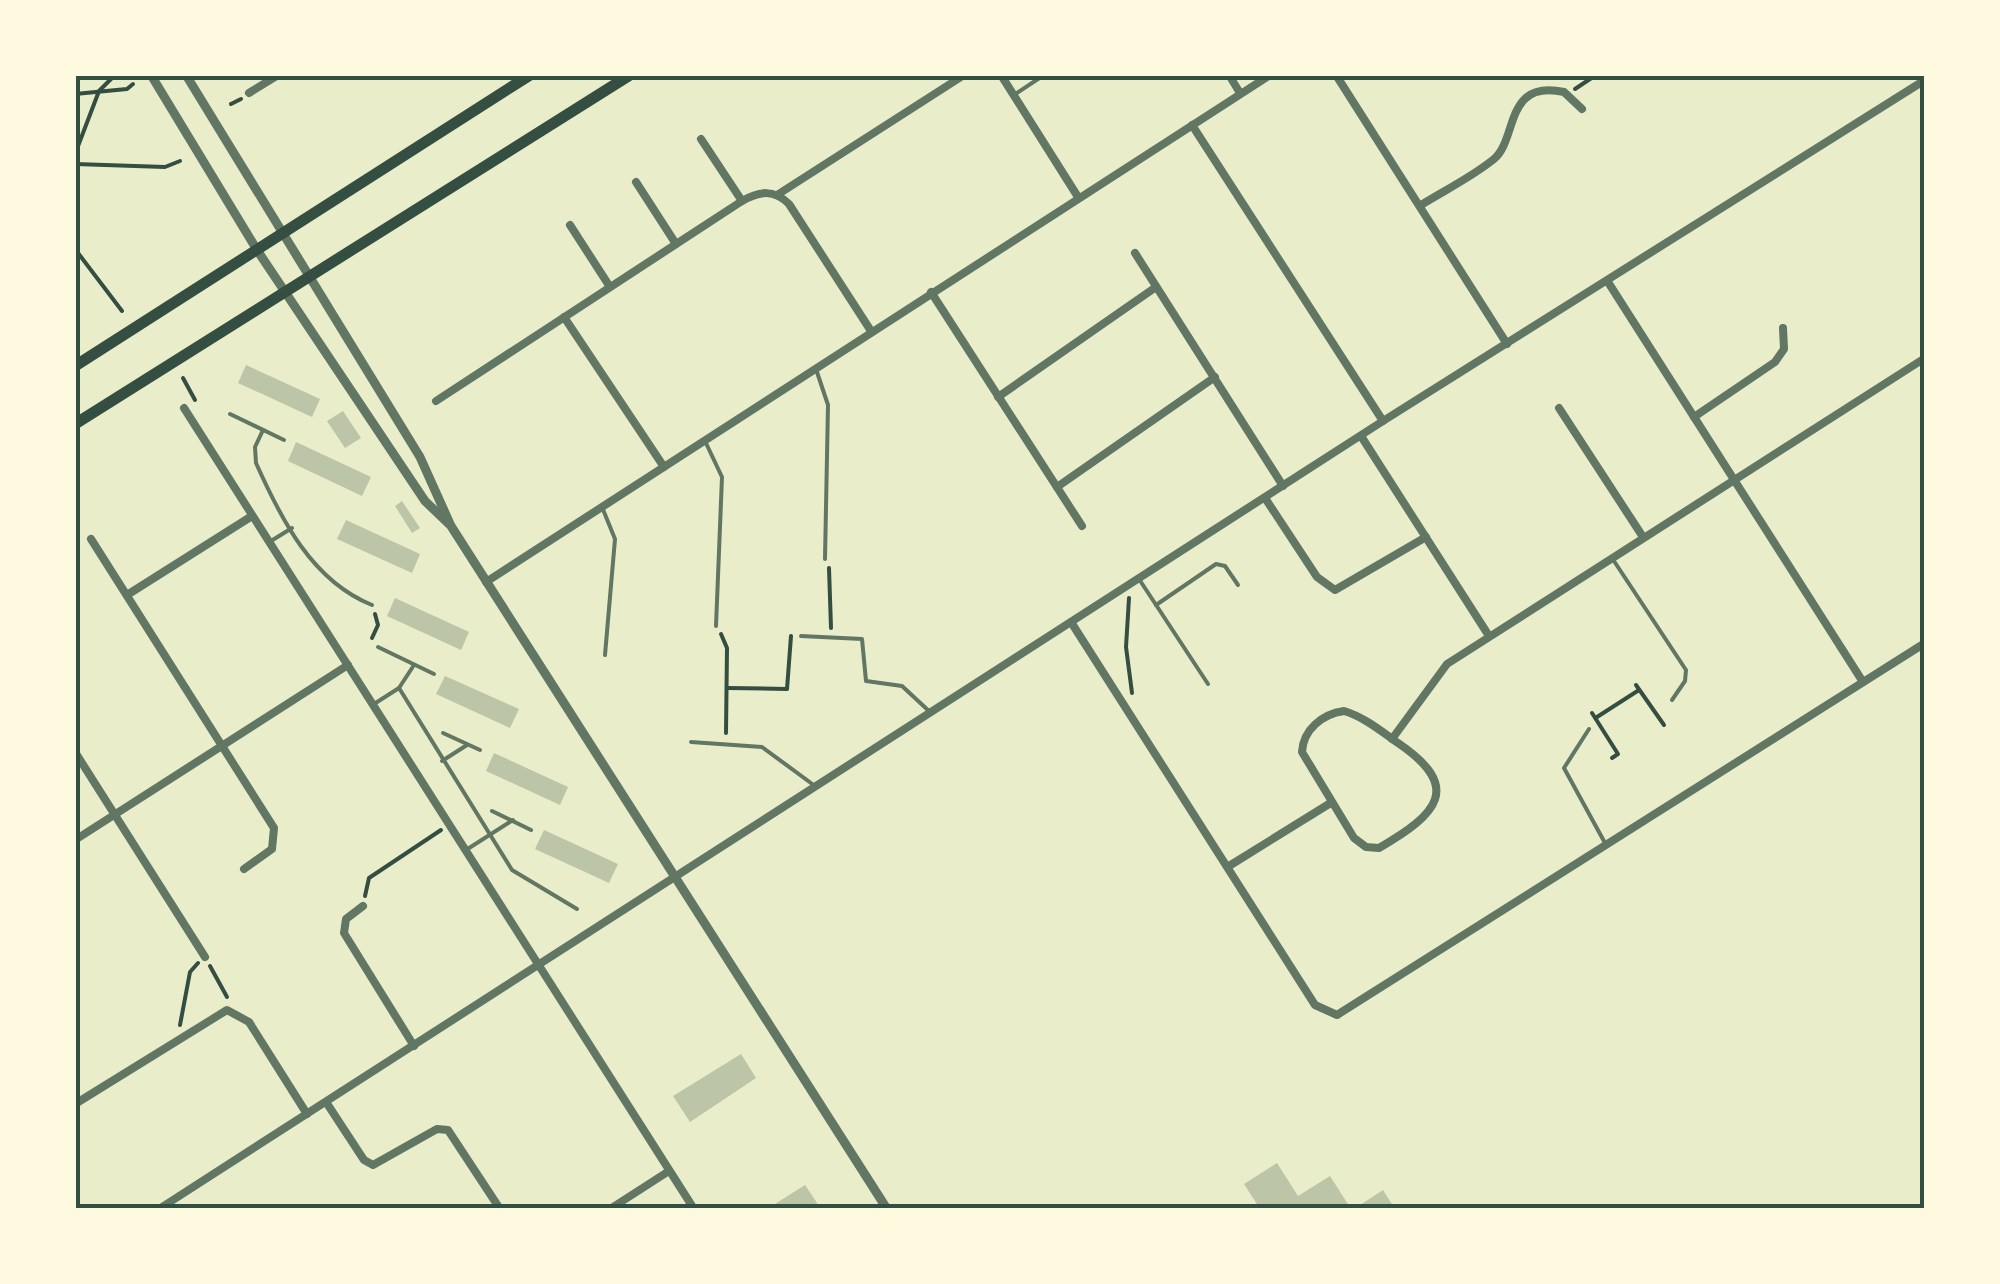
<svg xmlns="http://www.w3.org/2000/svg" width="2000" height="1284" font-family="'Libre Baskerville',serif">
	<rect width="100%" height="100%" fill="#e9edc9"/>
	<g fill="#bcc5a7">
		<polygon points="246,365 320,399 312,417 238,383"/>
		<polygon points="343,411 361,438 345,448 327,421"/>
		<polygon points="296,442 371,477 362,496 288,461"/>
		<polygon points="402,501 420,528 412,533 395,506"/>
		<polygon points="346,520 420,554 412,573 337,539"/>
		<polygon points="395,598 469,632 461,650 387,616"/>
		<polygon points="445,676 519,709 510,728 436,694"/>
		<polygon points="494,753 568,787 560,805 486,771"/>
		<polygon points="544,830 618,864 609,883 535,849"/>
		<polygon points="741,1054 756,1078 690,1122 673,1096"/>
		<polygon points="1277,1163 1298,1196 1330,1176 1351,1209 1260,1209 1244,1184"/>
		<polygon points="805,1185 821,1209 767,1209"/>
		<polygon points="1383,1190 1395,1209 1354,1209"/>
	</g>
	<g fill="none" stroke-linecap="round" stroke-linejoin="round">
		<g stroke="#344e41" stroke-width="4">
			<polyline points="75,82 80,75"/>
			<polyline points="1575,89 1596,75"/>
			<polyline points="75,94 127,89 133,84"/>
			<polyline points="231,104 241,99"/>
			<polyline points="75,154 99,91 115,75"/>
			<polyline points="75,164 165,167 180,161"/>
			<polyline points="75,249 122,311"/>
			<polyline points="183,378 195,400"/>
			<polyline points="829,568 831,628"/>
			<polyline points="1129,598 1126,647 1132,693"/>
			<polyline points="721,634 727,648 726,733"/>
			<polyline points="372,638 378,625 375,614"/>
			<polyline points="1636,685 1664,725"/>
			<polyline points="727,688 787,689 791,636"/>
			<polyline points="1592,713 1618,754 1612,758"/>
			<polyline points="1597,717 1639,690"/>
			<polyline points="365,896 369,878 441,830"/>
			<polyline points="210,966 227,997"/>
			<polyline points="180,1025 190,972 198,963"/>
		</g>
		<g stroke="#617663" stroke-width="4">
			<polyline points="1014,95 1044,75"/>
			<polyline points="816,369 828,405 825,559"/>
			<polyline points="230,414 284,440"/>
			<path d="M 263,430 L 255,447 L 256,463 C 281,519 312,581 372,605"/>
			<polyline points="705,441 722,477 716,626"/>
			<polyline points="602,507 615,539 605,655"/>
			<polyline points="271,541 292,528"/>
			<polyline points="1612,558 1686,670 1685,681 1672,700"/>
			<polyline points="1139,579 1208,684"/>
			<polyline points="1156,605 1216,564 1225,566 1238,585"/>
			<polyline points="801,636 862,639 866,681 902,686 930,712"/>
			<polyline points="378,647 434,674"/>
			<polyline points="399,688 414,665"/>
			<polyline points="374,704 399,688 512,870 577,909"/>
			<polyline points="1589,729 1564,768 1605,843"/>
			<polyline points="443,733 480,750"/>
			<polyline points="691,742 762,747 815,786"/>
			<polyline points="442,761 467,745"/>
			<polyline points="492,811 531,830"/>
			<polyline points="466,850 513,820"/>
		</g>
		<g stroke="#617663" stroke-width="8">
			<polyline points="1001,75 1078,197"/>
			<polyline points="1229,75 1240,93"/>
			<polyline points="1336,75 1507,344"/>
			<polyline points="249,93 278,75"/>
			<polyline points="1192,125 1383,421"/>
			<polyline points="701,139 742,201"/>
			<polyline points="636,182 676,244"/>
			<polyline points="777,195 964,75"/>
			<path d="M 1421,205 C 1445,190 1472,177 1494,159 C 1518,139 1504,79 1564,92 L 1582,109"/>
			<polyline points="570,225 610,287"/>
			<polyline points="1135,253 1283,486"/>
			<polyline points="1608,282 1863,682"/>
			<polyline points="931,292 1082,526"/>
			<polyline points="564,317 664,467"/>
			<polyline points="998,397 1156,287"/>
			<path d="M 436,401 L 742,201 C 759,191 774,189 789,204 L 871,331"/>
			<polyline points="184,408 694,1209"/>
			<polyline points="1559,408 1643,537"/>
			<polyline points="1694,417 1775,362 1784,349 1783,328"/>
			<polyline points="1361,436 1489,636"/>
			<polyline points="1057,487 1215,377"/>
			<polyline points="1265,498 1317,577 1335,590 1426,537"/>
			<polyline points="91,539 274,828 272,849 244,869"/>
			<polyline points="486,582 1270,75"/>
			<polyline points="127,595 252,516"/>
			<polyline points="1071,622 1315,1005 1337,1015 1925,643"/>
			<path d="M 1344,711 C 1364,717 1381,731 1398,743 C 1463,787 1438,814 1379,848 L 1366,847 L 1354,838 L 1302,752 C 1303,730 1322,714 1344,711 Z"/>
			<polyline points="1392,739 1447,664 1925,358"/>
			<polyline points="75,752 205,957"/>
			<polyline points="75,840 348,665"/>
			<polyline points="1229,866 1329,804"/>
			<polyline points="363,906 346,919 344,933 414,1046"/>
			<polyline points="326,1102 364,1160 373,1165 437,1129 448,1130 500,1209"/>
			<polyline points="75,1104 227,1010 249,1022 307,1114"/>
			<polyline points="159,1209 1383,421 1925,80"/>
			<polyline points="610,1209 669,1171"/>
			<polyline points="1923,1209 1925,1208"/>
		</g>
		<g stroke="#617663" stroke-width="9">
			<polyline points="151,75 257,250 425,501 449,524"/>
			<polyline points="186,75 420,457 451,526 887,1209"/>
		</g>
		<g stroke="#344e41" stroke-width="11">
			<polyline points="75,366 530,75"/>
			<polyline points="75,424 630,75"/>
		</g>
	</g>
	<rect width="2000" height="1284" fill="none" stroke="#fefae0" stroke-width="155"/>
	<rect x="78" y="78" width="1844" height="1128" fill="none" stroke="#344e41" stroke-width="4"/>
</svg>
